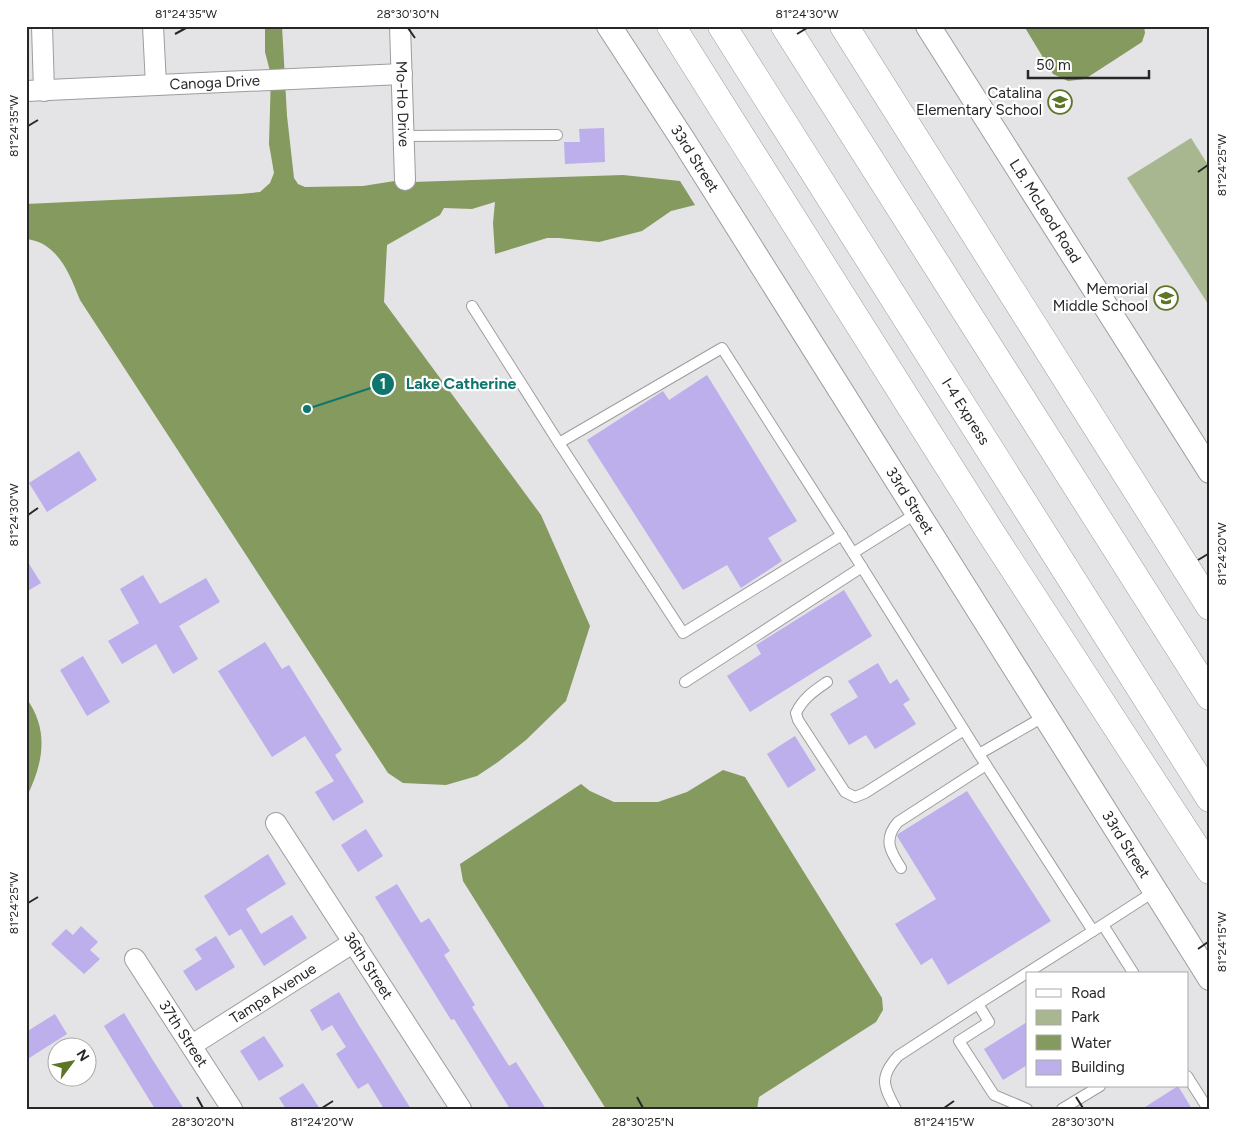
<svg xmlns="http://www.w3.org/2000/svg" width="1236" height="1135" font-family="Figtree,sans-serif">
	<rect width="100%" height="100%" fill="#e4e3e6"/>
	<polygon fill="#a8b78f" points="1191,138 1210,168 1210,307 1127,178"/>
	<g fill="#849a5e">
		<path d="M 265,26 L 282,26 L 287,116 L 294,178 L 298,184 L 305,187 L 363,186 L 401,180 L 413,182 L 623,175 L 680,181 L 695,205 L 671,211 L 642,231 L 599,242 L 559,238 L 547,238 L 495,254 L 493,223 L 495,202 L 472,209 L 444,208 L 440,215 L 387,245 L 384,302 L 541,515 L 590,626 L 566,701 L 526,740 L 498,762 L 477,776 L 446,785 L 403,783 L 388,773 L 80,300 C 70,275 58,242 26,239 L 26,204 L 240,194 L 260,192 L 270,183 L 274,173 L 269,144 L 271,75 L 265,52 Z"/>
		<polygon points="1024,26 1144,26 1145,33 1142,42 1085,79 1068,81 1053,74"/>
		<path d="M 26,698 C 50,730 43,765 26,798 Z"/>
		<polygon points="723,770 745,777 882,998 883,1010 876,1022 759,1097 757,1109 606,1109 463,881 460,864 581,784 590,791 614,802 658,802 687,792"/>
	</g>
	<g fill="#bdaeec">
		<polygon points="604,128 605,162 565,164 564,142 580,142 579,129"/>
		<polygon points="707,375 797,521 768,538 782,561 741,588 727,565 683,590 587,440 663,391 669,400"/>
		<polygon points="79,451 97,480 47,512 29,483"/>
		<polygon points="26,559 41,583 26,592"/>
		<polygon points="143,575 160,604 206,578 220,602 179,626 198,659 173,674 156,644 122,664 108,641 139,623 120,589"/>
		<polygon points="844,590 872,636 750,712 727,676 761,654 756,645"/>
		<polygon points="265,642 282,669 289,665 342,750 335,755 364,802 333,821 315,792 334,781 305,736 272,757 218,671"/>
		<polygon points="83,656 110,702 87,716 60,670"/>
		<polygon points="878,663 890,684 897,679 910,700 903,704 916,724 875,749 866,735 849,745 830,714 858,697 848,681"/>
		<polygon points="795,736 816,770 788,788 767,754"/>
		<polygon points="967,791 1051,921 948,985 932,958 921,965 895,924 936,899 897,836 898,834"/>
		<polygon points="366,829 383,856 358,872 341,845"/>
		<polygon points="268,854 286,884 246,909 261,934 292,915 307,938 264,966 241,929 229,936 204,896"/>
		<polygon points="397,884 421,923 429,918 450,951 444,955 475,1005 472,1007 509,1066 516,1062 546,1109 510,1109 454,1019 451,1020 375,897"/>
		<polygon points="81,926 98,942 90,950 100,959 84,974 51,944 66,929 73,935"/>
		<polygon points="216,936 235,967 196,991 183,971 202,959 195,949"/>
		<polygon points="339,992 358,1024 411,1109 384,1109 368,1083 358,1089 336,1054 346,1047 332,1025 322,1031 310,1010"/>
		<polygon points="124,1013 154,1062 184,1109 155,1109 104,1026"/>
		<polygon points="55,1014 67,1034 26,1060 26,1032"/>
		<polygon points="1027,1022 1027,1065 1003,1080 984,1049"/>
		<polygon points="264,1036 284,1066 259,1081 240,1051"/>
		<polygon points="303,1083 320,1109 286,1109 279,1098"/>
		<polygon points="1178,1086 1192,1109 1142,1109"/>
	</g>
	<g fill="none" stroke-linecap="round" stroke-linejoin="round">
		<g stroke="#9d9da0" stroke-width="12">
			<g id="service">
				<polyline points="404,136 557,135"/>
				<polyline points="472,306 559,443 722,348 853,553"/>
				<polyline points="559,443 683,633 842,535"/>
				<polyline points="917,513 853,553 979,754 1045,716"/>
				<polyline points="685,682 862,567"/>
				<path d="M 827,682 C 814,691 803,698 796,713 L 798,720 L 845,792 L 855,797 L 865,793 L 964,730"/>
				<polyline points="979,754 1093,931 1155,891"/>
				<path d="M 901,868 C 890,851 883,839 898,822 L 986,765"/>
				<polyline points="1103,925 1134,974"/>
				<polyline points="1187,1076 1208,1109"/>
				<path d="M 896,1109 C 883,1086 879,1077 898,1056 L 978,1004"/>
				<polyline points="1027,1109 994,1095 959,1041 989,1022 978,1004 1093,931"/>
				<polyline points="1062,1109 1100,1086"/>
			</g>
		</g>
		<g stroke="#9d9da0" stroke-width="22">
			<g id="minor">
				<polyline points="42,26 44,91"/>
				<polyline points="153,26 156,85"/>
				<path id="s1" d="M 400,26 L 405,180"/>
				<path id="s2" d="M 26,91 L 402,74"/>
				<path id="s3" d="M 276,823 L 461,1109"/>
				<path id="s4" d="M 135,959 L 232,1109"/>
				<path id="s5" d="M 192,1045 L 354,942"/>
			</g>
		</g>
		<g stroke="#9d9da0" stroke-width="26">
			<g id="tertiary">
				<path id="s6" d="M 609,26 L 685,143 L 1210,978"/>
				<path id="s7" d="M 928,26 L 1210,471"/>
			</g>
		</g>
		<g stroke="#9d9da0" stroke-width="29">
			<g id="motorway">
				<polyline points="671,26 989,530 1210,870"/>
				<path id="s8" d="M 722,26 L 1210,798"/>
				<polyline points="785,26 1210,696"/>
				<polyline points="844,26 1210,606"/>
			</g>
		</g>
		<use href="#service" stroke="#fff" stroke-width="10"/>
		<use href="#minor" stroke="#fff" stroke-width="20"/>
		<use href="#tertiary" stroke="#fff" stroke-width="24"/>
		<use href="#motorway" stroke="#fff" stroke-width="28"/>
	</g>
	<path fill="none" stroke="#272728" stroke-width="2" d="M 408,28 L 415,38M 175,34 L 186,28M 797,34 L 807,28M 28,126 L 38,120M 1198,172 L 1208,165M 28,515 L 38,508M 1198,560 L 1208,554M 28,903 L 38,897M 1198,949 L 1208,942M 197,1097 L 203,1108M 637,1097 L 643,1108M 1076,1097 L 1083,1108M 322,1108 L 333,1101M 944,1108 L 954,1101"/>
	<defs>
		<g id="school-ring" transform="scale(1.25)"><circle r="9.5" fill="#fff" stroke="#5c7527" stroke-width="1.5"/><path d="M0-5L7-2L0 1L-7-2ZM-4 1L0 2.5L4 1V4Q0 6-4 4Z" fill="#5c7527"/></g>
	</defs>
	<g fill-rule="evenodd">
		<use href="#school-ring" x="1060" y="102"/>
		<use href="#school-ring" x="1166" y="298"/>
	</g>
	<g text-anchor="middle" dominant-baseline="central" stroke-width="4.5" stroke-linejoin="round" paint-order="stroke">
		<g font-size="15" fill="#272728" stroke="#fff">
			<text stroke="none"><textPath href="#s2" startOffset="189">Canoga Drive</textPath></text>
			<text stroke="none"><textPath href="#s1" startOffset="78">Mo-Ho Drive</textPath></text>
			<text stroke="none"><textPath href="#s6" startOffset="158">33rd Street</textPath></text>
			<text stroke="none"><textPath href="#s7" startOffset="219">L.B. McLeod Road</textPath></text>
			<text stroke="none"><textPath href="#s8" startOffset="456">I-4 Express</textPath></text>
			<text stroke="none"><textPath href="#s6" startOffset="562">33rd Street</textPath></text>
			<text stroke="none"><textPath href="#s6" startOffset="968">33rd Street</textPath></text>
			<text stroke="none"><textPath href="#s3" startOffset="170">36th Street</textPath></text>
			<text stroke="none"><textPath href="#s5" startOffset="96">Tampa Avenue</textPath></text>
			<text stroke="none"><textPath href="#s4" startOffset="89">37th Street</textPath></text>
		</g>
		<g font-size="15" fill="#272728" stroke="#fff" text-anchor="end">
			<text x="1042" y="93">Catalina<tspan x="1042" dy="17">Elementary School</tspan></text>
			<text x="1148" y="289">Memorial<tspan x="1148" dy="17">Middle School</tspan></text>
		</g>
	</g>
	<path fill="none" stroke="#0f766e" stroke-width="2" d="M307 409L383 384"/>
	<g fill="#0f766e" stroke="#fff" stroke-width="2">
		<circle cx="307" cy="409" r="5"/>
		<circle cx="383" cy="384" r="12"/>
	</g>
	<g font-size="15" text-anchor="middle" font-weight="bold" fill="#fff">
		<text x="383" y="389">1</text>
	</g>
	<g font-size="16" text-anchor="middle" font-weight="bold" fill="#0f766e" stroke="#fff" stroke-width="4.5" stroke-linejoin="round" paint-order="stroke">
		<text x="461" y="389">Lake Catherine</text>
	</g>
	<rect width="1236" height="1135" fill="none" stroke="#ffffff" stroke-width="55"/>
	<rect x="1026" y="972" width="162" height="115" fill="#ffffff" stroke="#a9a9a9"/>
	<rect x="1036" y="989" width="25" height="8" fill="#ffffff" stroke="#a9a9a9"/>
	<text x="1071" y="998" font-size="15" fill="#272728">Road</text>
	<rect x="1036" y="1010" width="25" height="15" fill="#a8b78f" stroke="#a9a9a9"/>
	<text x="1071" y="1022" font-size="15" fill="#272728">Park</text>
	<rect x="1036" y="1035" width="25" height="15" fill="#849a5e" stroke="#a9a9a9"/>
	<text x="1071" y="1048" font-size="15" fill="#272728">Water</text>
	<rect x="1036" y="1060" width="25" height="15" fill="#bdaeec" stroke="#a9a9a9"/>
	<text x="1071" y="1072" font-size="15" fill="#272728">Building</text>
	<g transform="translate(72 1062) rotate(58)"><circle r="24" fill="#ffffff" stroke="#a9a9a9"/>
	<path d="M0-4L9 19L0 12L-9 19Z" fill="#5c7527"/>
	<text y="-8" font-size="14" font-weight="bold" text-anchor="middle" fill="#272728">N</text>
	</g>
	<path d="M1028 70v8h121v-8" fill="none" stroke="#272728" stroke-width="2.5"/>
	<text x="1036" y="70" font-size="15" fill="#272728" stroke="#ffffff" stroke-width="4" paint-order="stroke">50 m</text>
	<rect x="28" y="28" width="1180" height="1080" fill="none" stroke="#272728" stroke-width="2"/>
	<g font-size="12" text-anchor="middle" fill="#272728">
		<text x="186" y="18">81°24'35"W</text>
		<text x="408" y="18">28°30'30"N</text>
		<text x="807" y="18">81°24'30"W</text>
		<text transform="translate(14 126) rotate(-90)" y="4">81°24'35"W</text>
		<text transform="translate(1222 165) rotate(-90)" y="4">81°24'25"W</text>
		<text transform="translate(14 515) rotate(-90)" y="4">81°24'30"W</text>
		<text transform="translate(1222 554) rotate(-90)" y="4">81°24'20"W</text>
		<text transform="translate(14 903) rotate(-90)" y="4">81°24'25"W</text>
		<text transform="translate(1222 942) rotate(-90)" y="4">81°24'15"W</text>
		<text x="203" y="1126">28°30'20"N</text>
		<text x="322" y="1126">81°24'20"W</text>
		<text x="643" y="1126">28°30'25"N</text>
		<text x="944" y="1126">81°24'15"W</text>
		<text x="1083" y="1126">28°30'30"N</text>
	</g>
</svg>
